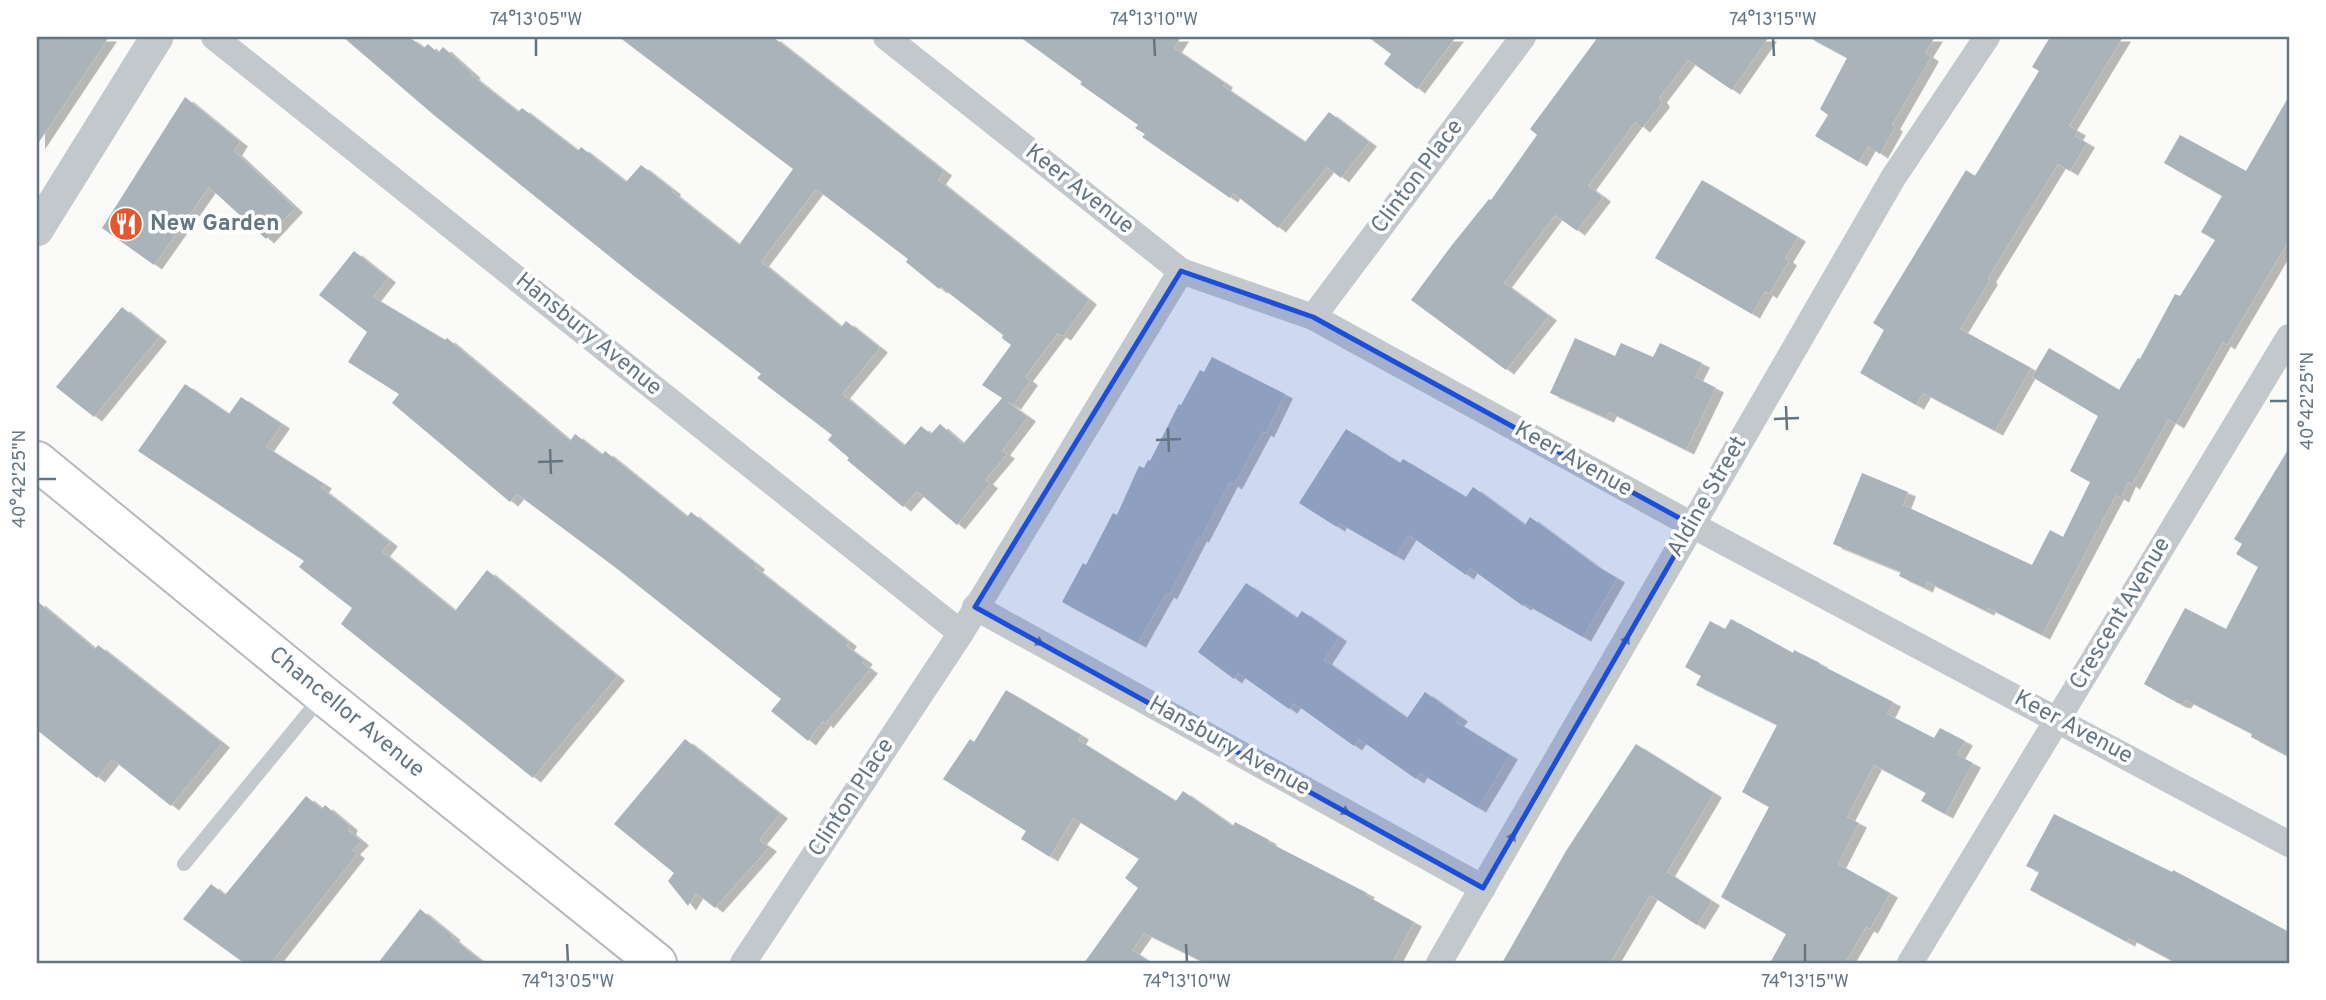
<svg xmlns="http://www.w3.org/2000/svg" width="2326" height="1000" font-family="Overpass,sans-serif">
	<defs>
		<filter id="shadow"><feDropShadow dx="8" dy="4.5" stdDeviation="0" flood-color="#0004"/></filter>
	</defs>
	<rect width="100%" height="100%" fill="#fafaf8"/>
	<g fill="#aab3b9" fill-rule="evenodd" filter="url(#shadow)">
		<polygon points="37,37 109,37 37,145"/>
		<path d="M 343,37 L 409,37 L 424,48 L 428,44 L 438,53 L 443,47 L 473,74 L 471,75 L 518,112 L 522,108 L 578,151 L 581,147 L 626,182 L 641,165 L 673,190 L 672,192 L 739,245 L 793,169 L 619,37 L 773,37 L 944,171 L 938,180 L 1089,300 L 1063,336 L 1058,333 L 1025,377 L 1030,381 L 1013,405 L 1006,401 L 1028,417 L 1002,451 L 1007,454 L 985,480 L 990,484 L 957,525 L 917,491 L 903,507 L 847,460 L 849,458 L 828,440 L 832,435 L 757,378 L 761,374 L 634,276 L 435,116 ZM 816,189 L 908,259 L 906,262 L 939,289 L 941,287 L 1003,335 L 1002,338 L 1011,345 L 982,385 L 1002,398 L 963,444 L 940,424 L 931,434 L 921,426 L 904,446 L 842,394 L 880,348 L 846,321 L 841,327 L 761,262 Z"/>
		<polygon points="1020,37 1181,37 1174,48 1225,83 1223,86 1305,142 1329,112 1369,142 1341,178 1327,167 1278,228 1233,193 1230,198 1142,137 1145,134 1135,128 1138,125 1080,84 1082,82"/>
		<polygon points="1368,37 1456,37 1417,89 1384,64 1391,54"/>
		<polygon points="1598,37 1769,37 1732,90 1688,60 1659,98 1662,103 1642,128 1635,122 1588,186 1603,197 1577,231 1555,215 1504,283 1549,316 1506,370 1411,300 1452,245 1489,199 1491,200 1537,135 1530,129"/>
		<polygon points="1808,37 1935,37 1925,53 1931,57 1892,125 1895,127 1880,154 1868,146 1859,162 1815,136 1828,115 1820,109 1847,58"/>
		<polygon points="2050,37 2123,37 2069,126 2078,131 2075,136 2087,143 2070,171 2058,164 1988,278 1990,280 1960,329 2031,368 1995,431 1923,393 1916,405 1860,373 1884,330 1873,323 1966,170 1975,176 2039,71 2032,67"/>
		<polygon points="2289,96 2289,240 2227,345 2223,342 2176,424 2168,419 2132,485 2128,482 2121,498 2116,495 2042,635 1988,608 1986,611 1927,582 1925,588 1899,576 1901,572 1833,544 1862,473 1908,492 1903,505 2032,565 2050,530 2063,537 2090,482 2070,471 2098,416 2032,377 2049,348 2119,390 2138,358 2140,359 2175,294 2180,296 2215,240 2201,232 2222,196 2164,163 2180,135 2246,171"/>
		<polygon points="185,97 240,142 234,151 295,208 266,239 209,187 154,265 102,228"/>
		<polygon points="1702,180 1798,237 1785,258 1789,261 1769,294 1765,291 1752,314 1655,258"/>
		<polygon points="354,251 388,278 373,297 445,340 447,338 570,441 575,434 602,455 605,451 687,517 691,512 757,565 755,568 849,642 846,646 865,660 862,663 870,669 825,724 823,721 808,741 771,711 781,699 616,568 517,494 510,502 392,403 399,394 348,362 367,332 319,295"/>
		<polygon points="122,307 159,337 94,417 56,387"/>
		<polygon points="1575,338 1615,356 1621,343 1653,357 1660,343 1702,363 1695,377 1716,388 1686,450 1609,412 1606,418 1550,393"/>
		<polygon points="1212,357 1285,394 1266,433 1263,431 1234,485 1230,482 1201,538 1199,537 1169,595 1166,593 1138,643 1062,602 1083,563 1086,565 1113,513 1117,515 1139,466 1144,468 1148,460 1150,461 1179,404 1181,405 1200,370 1204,372"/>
		<polygon points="185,384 229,414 241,397 282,424 266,447 324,484 321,488 390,542 382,552 455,611 487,570 617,676 533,778 341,624 352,608 299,567 304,561 138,451"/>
		<polygon points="1346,429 1400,463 1403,459 1466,497 1473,487 1525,525 1530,517 1595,565 1617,578 1583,637 1525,604 1523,606 1470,568 1466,575 1409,535 1396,556 1339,523 1337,527 1299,503"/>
		<polygon points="2289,448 2289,757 2251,737 2252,734 2186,700 2183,704 2178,703 2144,684 2185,608 2226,629 2258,567 2236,554 2242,544 2234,539"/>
		<polygon points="1246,583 1297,618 1302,611 1339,637 1324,660 1407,718 1425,692 1460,717 1456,722 1510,755 1478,808 1420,773 1416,779 1359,739 1354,746 1294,703 1289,709 1238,673 1234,679 1198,652"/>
		<polygon points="37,601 95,649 98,645 222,743 171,806 112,759 97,778 37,730"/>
		<polygon points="1731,619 1793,653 1794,650 1820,663 1819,664 1893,702 1887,714 1934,738 1940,728 1965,741 1957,755 1973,763 1945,814 1921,801 1926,793 1874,765 1847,817 1859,823 1838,864 1890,893 1870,929 1866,927 1845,963 1770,963 1786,934 1721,897 1769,807 1742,792 1777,725 1696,685 1701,676 1685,667 1710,621 1725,629"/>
		<polygon points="1006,690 1081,735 1078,740 1176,801 1183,791 1233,826 1235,822 1269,840 1268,842 1367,893 1365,895 1414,922 1392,963 1205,963 1144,933 1132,950 1152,963 1084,963 1138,888 1125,878 1139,859 1073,818 1050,857 1021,839 1026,831 943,779 970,739 974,742"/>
		<polygon points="685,739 780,814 759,840 769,847 715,908 696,893 688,906 668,881 674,873 614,824"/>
		<polygon points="1636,744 1714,793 1667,872 1712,901 1697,925 1650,895 1610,963 1502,963 1566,851"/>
		<polygon points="306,796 322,809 325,805 350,826 348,830 361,841 352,850 357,854 271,963 244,963 183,919 211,884 225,895"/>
		<polygon points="2054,814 2172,872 2173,870 2289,932 2289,963 2176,963 2129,938 2127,942 2030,890 2039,872 2026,866"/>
		<polygon points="420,909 453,936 451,937 484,963 378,963"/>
	</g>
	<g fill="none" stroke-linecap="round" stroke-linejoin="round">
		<g stroke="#b3babf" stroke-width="42">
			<polyline id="secondary" points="37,461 323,695 657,963"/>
		</g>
		<polyline stroke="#c3c8cc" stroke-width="14" points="184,864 322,696"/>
		<g stroke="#c3c8cc" stroke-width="26">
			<polyline points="214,37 961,633"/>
			<polyline points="886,37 1181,271 1313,317 1692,525 2289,844"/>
			<polyline points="1313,317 1523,37"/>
			<polyline points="975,607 1483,888"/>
			<polyline points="743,963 961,633 1181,271"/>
			<polyline points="1439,963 1893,178 1987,37"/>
			<polyline points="1910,963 2289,337"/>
		</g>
		<polyline stroke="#c3c8cc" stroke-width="33" points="37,230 157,37"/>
		<use href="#secondary" stroke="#fff" stroke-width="38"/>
	</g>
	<defs><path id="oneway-solid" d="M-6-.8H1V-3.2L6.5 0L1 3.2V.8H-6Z" transform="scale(1.75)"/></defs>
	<g fill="#6a7a87">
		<use href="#oneway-solid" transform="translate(1035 640) rotate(29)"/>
		<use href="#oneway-solid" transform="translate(1624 644) rotate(-60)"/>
		<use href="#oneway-solid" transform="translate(1341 809) rotate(29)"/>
		<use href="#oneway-solid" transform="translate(1510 841) rotate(-60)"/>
	</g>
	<path fill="#1d4ed8" fill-opacity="0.2" stroke="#1d4ed8" stroke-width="5" stroke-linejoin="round" d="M 1181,271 L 1313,317 L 1692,525 L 1483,888 L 975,607 Z"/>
	<path fill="none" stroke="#657683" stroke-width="2.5" d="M 536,38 L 536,56M 1154,38 L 1155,56M 1773,38 L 1774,56M 2270,401 L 2288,401M 1786,406 L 1787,430M 1774,419 L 1799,418M 1168,428 L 1169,452M 1156,440 L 1181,439M 550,449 L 551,474M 538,462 L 563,461M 38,479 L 56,479M 567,944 L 568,962M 1186,944 L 1187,962M 1805,944 L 1805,962"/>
	<defs>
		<g id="restaurant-disc" transform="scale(1.75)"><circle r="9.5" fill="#e4572e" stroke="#fff"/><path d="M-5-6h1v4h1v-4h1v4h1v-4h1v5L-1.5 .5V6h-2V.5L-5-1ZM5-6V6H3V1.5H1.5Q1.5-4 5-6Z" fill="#fff"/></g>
	</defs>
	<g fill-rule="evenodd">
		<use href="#restaurant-disc" x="126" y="224"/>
	</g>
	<g text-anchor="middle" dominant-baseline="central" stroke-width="7" stroke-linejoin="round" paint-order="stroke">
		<g font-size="23" fill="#657683" stroke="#fff">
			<text transform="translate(1418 177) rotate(-53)">Clinton Place</text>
			<text transform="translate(1079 190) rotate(38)">Keer Avenue</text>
			<text transform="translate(588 335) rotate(39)">Hansbury Avenue</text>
			<text transform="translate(1573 460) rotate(29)">Keer Avenue</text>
			<text transform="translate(1708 497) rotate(-60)">Aldine Street</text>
			<text transform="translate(2121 614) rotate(-59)">Crescent Avenue</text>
			<text transform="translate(346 713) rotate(39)">Chancellor Avenue</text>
			<text transform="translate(2073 728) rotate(28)">Keer Avenue</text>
			<text transform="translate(1229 747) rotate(29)">Hansbury Avenue</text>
			<text transform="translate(852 798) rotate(-57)">Clinton Place</text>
		</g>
		<g font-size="23" font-weight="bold" fill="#657683" stroke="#fff" text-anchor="start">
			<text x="150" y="224">New Garden</text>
		</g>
	</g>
	<rect width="2326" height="1000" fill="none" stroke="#ffffff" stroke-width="77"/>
	<rect x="38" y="38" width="2250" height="924" fill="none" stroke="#657683" stroke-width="2.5"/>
	<g font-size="18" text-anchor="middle" fill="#657683">
		<text x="536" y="25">74°13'05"W</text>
		<text x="1154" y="25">74°13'10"W</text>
		<text x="1773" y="25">74°13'15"W</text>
		<text transform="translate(2307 401) rotate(-90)" y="6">40°42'25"N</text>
		<text transform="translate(19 479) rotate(-90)" y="6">40°42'25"N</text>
		<text x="568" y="987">74°13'05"W</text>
		<text x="1187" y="987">74°13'10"W</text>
		<text x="1805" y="987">74°13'15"W</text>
	</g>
</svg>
